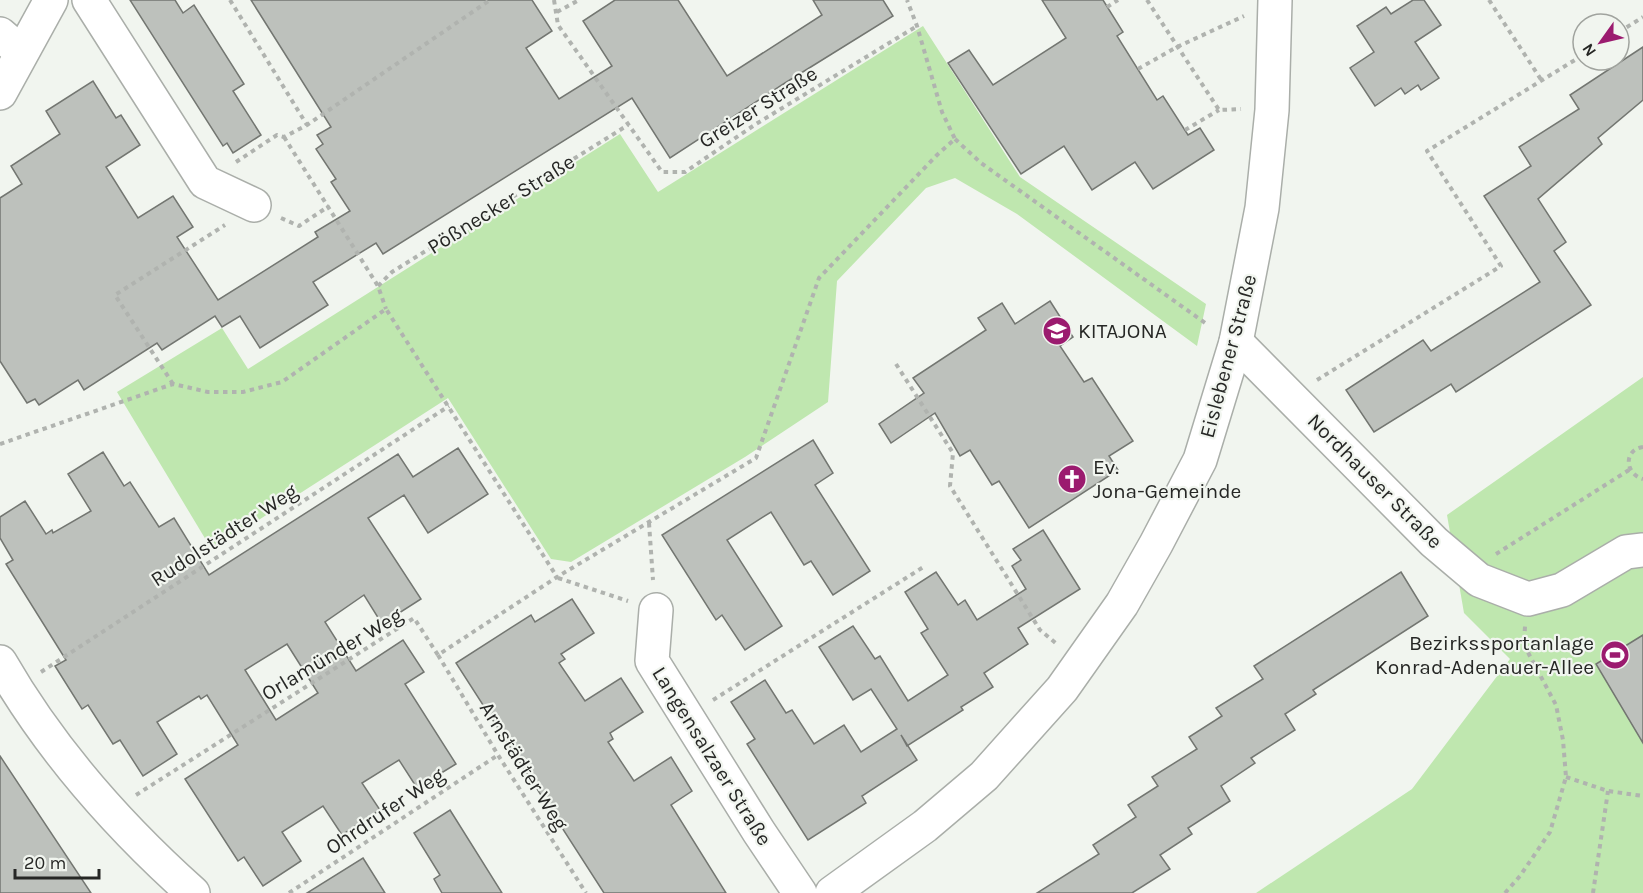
<svg xmlns="http://www.w3.org/2000/svg" width="1643" height="893" font-family="Karla,sans-serif">
	<rect width="100%" height="100%" fill="#f1f5ef"/>
	<g fill="#bfe7af">
		<polygon points="923,26 1020,177 1206,304 1197,346 1017,214 955,178 926,188 837,281 828,402 745,457 571,562 551,559 448,398 212,550 117,392 222,328 248,369 620,134 658,192"/>
		<polygon points="1643,377 1643,893 1256,893 1412,789 1510,659 1464,613 1447,515"/>
	</g>
	<g fill="#bdc1bc" stroke="#737671" stroke-width="1.5" fill-rule="evenodd">
		<polygon points="130,0 175,0 183,13 194,5 244,84 233,91 261,135 233,153 227,143 223,146"/>
		<polygon points="251,0 532,0 552,31 526,48 559,99 612,66 583,21 615,0 678,0 727,76 822,15 813,0 883,0 893,16 785,83 670,158 632,98 383,254 376,243 313,282 328,305 260,348 240,316 222,327 215,316 162,350 157,343 84,390 78,380 39,405 35,399 27,403 0,361 0,198 22,184 11,166 60,134 46,111 93,81 116,118 121,115 140,145 106,167 138,218 173,196 193,227 177,237 218,300 318,237 315,232 350,211 331,182 336,179 316,149 323,144 317,135 331,127"/>
		<polygon points="1042,0 1103,0 1123,32 1117,36 1157,100 1163,96 1188,135 1200,128 1214,150 1153,189 1135,162 1092,190 1064,146 1021,174 948,63 969,50 993,85 1066,38"/>
		<polygon points="1413,0 1424,0 1441,25 1415,42 1439,78 1421,90 1418,85 1405,94 1401,88 1375,106 1350,68 1374,52 1357,26 1386,7 1391,14"/>
		<polygon points="1643,47 1643,100 1598,138 1602,144 1538,199 1566,242 1554,251 1591,305 1456,392 1451,384 1374,432 1346,390 1423,340 1431,351 1540,282 1484,196 1531,166 1519,147 1579,109 1570,95"/>
		<polygon points="1050,301 1073,337 1060,346 1084,382 1092,378 1133,441 1109,456 1118,470 1029,528 999,481 992,485 970,450 960,456 935,413 891,443 879,424 924,393 913,378 986,330 978,318 1002,303 1015,324"/>
		<polygon points="813,440 833,473 815,485 870,571 833,595 811,561 804,565 771,512 727,540 782,626 745,650 722,615 716,620 662,535"/>
		<path d="M 458,448 L 488,494 L 428,533 L 404,495 L 368,518 L 421,599 L 382,624 L 364,595 L 325,622 L 356,671 L 403,640 L 424,672 L 405,684 L 456,764 L 417,788 L 399,760 L 362,783 L 380,810 L 342,835 L 323,806 L 282,832 L 301,861 L 263,886 L 244,857 L 238,861 L 185,779 L 238,745 L 207,695 L 201,699 L 199,696 L 157,722 L 177,754 L 143,776 L 120,740 L 113,744 L 88,705 L 82,709 L 55,666 L 66,660 L 6,564 L 13,560 L 0,538 L 0,517 L 25,501 L 46,534 L 52,530 L 53,533 L 91,511 L 68,474 L 103,452 L 124,486 L 130,482 L 159,527 L 174,518 L 209,575 L 398,454 L 413,477 ZM 287,644 L 318,693 L 276,720 L 245,670 Z"/>
		<polygon points="1043,530 1080,589 1018,628 1028,644 984,673 993,687 961,707 963,710 907,746 901,735 917,760 862,796 866,803 808,840 747,744 755,739 731,702 765,680 786,713 792,710 814,744 844,725 861,752 897,729 871,689 853,700 819,647 853,626 875,659 880,656 908,701 948,675 921,633 928,629 905,592 936,572 958,605 965,600 977,620 1026,589 1012,566 1021,560 1013,549"/>
		<polygon points="1401,572 1428,616 1313,690 1316,694 1285,714 1295,730 1251,758 1255,763 1221,786 1230,801 1188,828 1192,834 1160,855 1170,869 1132,893 1037,893 1099,854 1093,845 1136,817 1128,805 1158,786 1152,777 1197,749 1189,737 1222,716 1216,708 1263,679 1254,666"/>
		<polygon points="572,599 594,633 561,654 565,659 559,663 585,701 621,678 643,712 610,733 613,739 608,742 634,781 671,757 692,791 671,805 726,893 604,893 456,663 531,615 535,622"/>
		<polygon points="1643,635 1643,743 1596,664"/>
		<polygon points="0,756 91,893 0,893"/>
		<polygon points="450,810 502,893 442,893 434,879 440,875 414,833"/>
		<polygon points="363,858 385,893 307,893"/>
	</g>
	<g fill="none" stroke-linecap="round" stroke-linejoin="round">
		<g stroke="#aaaea9" stroke-width="36">
			<g id="minor">
				<polyline points="89,0 205,182 254,205"/>
				<polyline points="0,34 21,52"/>
				<polyline points="0,93 51,0"/>
				<polyline points="1236,342 1434,542 1479,580 1528,599 1562,590 1626,552 1643,550"/>
				<polyline points="656,610 652,661 759,832 800,893"/>
				<path d="M 0,662 C 50,749 118,826 193,893"/>
				<polyline points="832,893 925,826 984,776 1062,689 1122,604 1156,544 1200,460 1236,342 1262,208 1272,110 1275,0"/>
			</g>
		</g>
		<g stroke="#b0b3af" stroke-width="4" stroke-dasharray="4.5 4.5" stroke-linecap="butt">
			<polyline points="230,0 307,125"/>
			<polyline points="554,0 558,25 662,172 685,172 756,124 917,26"/>
			<polyline points="1147,0 1219,110 1241,109"/>
			<polyline points="1489,0 1542,81"/>
			<polyline points="1107,7 1118,0"/>
			<polyline points="557,12 579,0"/>
			<polyline points="1619,32 1643,17"/>
			<polyline points="1138,69 1177,47 1244,16"/>
			<polyline points="1185,130 1219,110"/>
			<polyline points="284,137 378,286 386,309"/>
			<polyline points="955,139 981,163 1208,325"/>
			<polyline points="236,162 277,135 284,137 307,125 490,0"/>
			<polyline points="281,218 299,226 329,206"/>
			<polyline points="378,286 392,272 628,125"/>
			<polyline points="896,364 953,453 950,486 1040,630 1058,645"/>
			<polyline points="1317,380 1501,266 1427,151 1583,55"/>
			<polyline points="173,384 115,295 225,225"/>
			<polyline points="0,444 173,384 208,392 243,392 282,382 386,309 557,577"/>
			<path d="M 1643,447 C 1623,450 1625,474 1643,479"/>
			<polyline points="649,523 653,580"/>
			<polyline points="1496,554 1629,470"/>
			<polyline points="558,578 628,601"/>
			<polyline points="438,655 498,755 586,893"/>
			<polyline points="41,672 449,406"/>
			<polyline points="713,700 925,566"/>
			<polyline points="1566,777 1608,791 1643,796"/>
			<polyline points="136,795 414,618 438,655 557,577 756,458 819,278 937,155 955,139 942,112 917,26 907,0"/>
			<polyline points="289,893 498,755"/>
			<polyline points="1505,893 1520,876 1550,832 1566,777 1563,740 1556,705 1524,645 1525,626"/>
			<polyline points="1593,893 1608,791"/>
		</g>
		<use href="#minor" stroke="#fff" stroke-width="33"/>
	</g>
	<defs>
		<g id="school-disc" transform="scale(1.5)"><circle r="9.5" fill="#9b1b6f" stroke="#f1f5ef"/><path d="M0-5L7-2L0 1L-7-2ZM-4 1L0 2.5L4 1V4Q0 6-4 4Z" fill="#fff"/></g>
		<g id="church-disc" transform="scale(1.5)"><circle r="9.5" fill="#9b1b6f" stroke="#f1f5ef"/><path d="M-1.2-6h2.4v3.5h3.3v2.4h-3.3V6h-2.4V-.1h-3.3v-2.4h3.3Z" fill="#fff"/></g>
		<g id="stadium-disc" transform="scale(1.5)"><circle r="9.5" fill="#9b1b6f" stroke="#f1f5ef"/><path d="M0-5a6.5 5 0 1 0 0 10a6.5 5 0 1 0 0-10ZM-3.5-1.8h7v3.6h-7Z" fill="#fff"/></g>
	</defs>
	<g fill-rule="evenodd">
		<use href="#school-disc" x="1057" y="331"/>
		<use href="#church-disc" x="1072" y="479"/>
		<use href="#stadium-disc" x="1615" y="655"/>
	</g>
	<g text-anchor="middle" dominant-baseline="central" stroke-width="4.5" stroke-linejoin="round" paint-order="stroke">
		<g font-size="21" fill="#262725" stroke="#f1f5ef">
			<text transform="translate(758 107) rotate(-32)">Greizer Straße</text>
			<text transform="translate(501 204) rotate(-32)">Pößnecker Straße</text>
			<text transform="translate(1228 356) rotate(-75)">Eislebener Straße</text>
			<text transform="translate(1375 481) rotate(45)">Nordhauser Straße</text>
			<text transform="translate(224 535) rotate(-33)">Rudolstädter Weg</text>
			<text transform="translate(332 654) rotate(-31)">Orlamünder Weg</text>
			<text transform="translate(712 756) rotate(58)">Langensalzaer Straße</text>
			<text transform="translate(524 766) rotate(58)">Arnstädter Weg</text>
			<text transform="translate(385 811) rotate(-34)">Ohrdrufer Weg</text>
		</g>
		<g font-size="21" fill="#262725" stroke="#f1f5ef" text-anchor="start">
			<text x="1078" y="331">KITAJONA</text>
			<text x="1093" y="467">Ev.<tspan x="1093" dy="24">Jona-Gemeinde</tspan></text>
			<text x="1594" y="643" text-anchor="end">Bezirkssportanlage<tspan x="1594" dy="24">Konrad-Adenauer-Allee</tspan></text>
		</g>
	</g>
	<g transform="translate(1601 42) rotate(236)"><circle r="28" fill="#f1f5ef" stroke="#a0a39e" stroke-width="1.5"/>
	<path d="M0-4.5L10 22L0 15L-10 22Z" fill="#9b1b6f"/>
	<text y="-9" font-size="16" font-weight="bold" text-anchor="middle" fill="#262725">N</text>
	</g>
	<path d="M15 869v9h84v-9" fill="none" stroke="#262725" stroke-width="3"/>
	<text x="24" y="869" font-size="18" fill="#262725" stroke="#f1f5ef" stroke-width="4.5" paint-order="stroke">20 m</text>
</svg>
